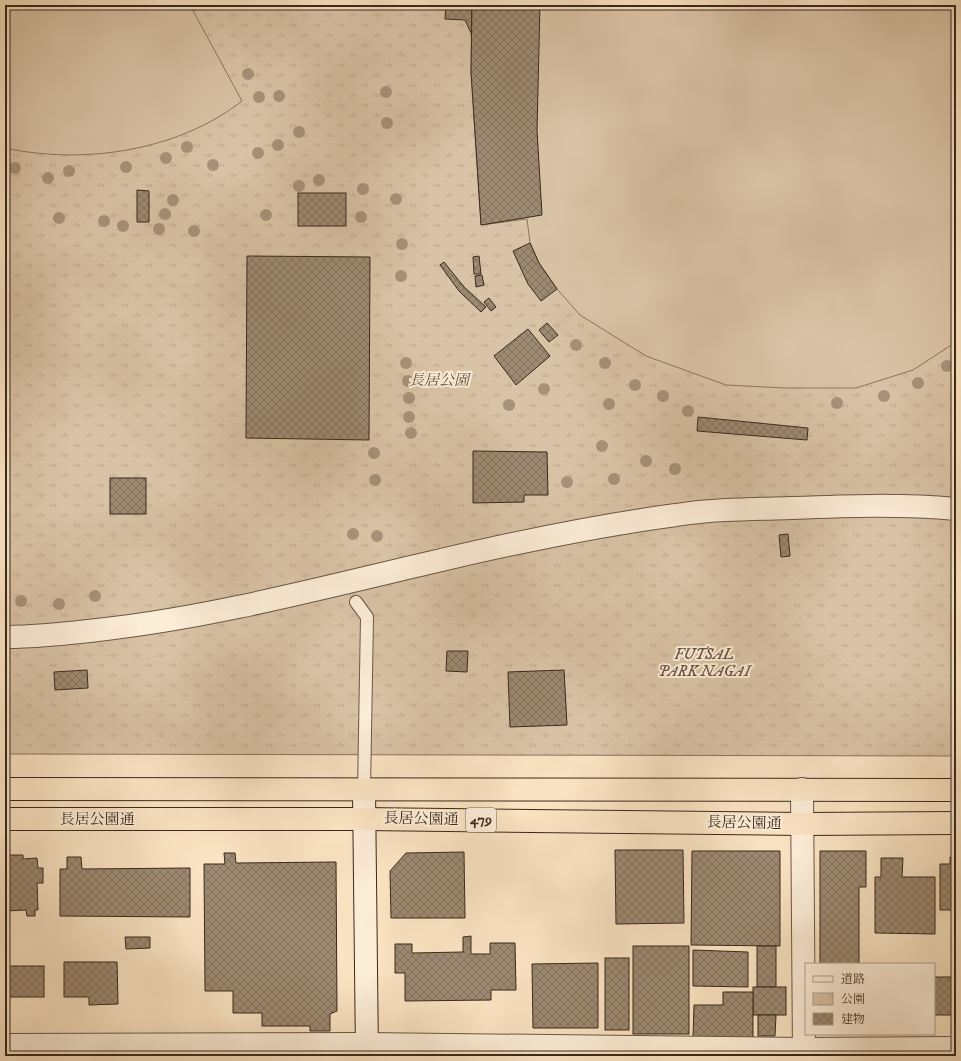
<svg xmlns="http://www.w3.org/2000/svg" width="961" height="1061" font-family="'IM FELL DW Pica','Noto Serif JP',serif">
	<defs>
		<pattern id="park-tufts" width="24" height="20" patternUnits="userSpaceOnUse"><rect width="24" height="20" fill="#d9c3a6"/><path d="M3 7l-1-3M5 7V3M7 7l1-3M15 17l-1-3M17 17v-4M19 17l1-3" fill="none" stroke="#bba88e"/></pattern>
		<pattern id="building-cross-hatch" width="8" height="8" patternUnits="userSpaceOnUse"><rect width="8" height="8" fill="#9d8a72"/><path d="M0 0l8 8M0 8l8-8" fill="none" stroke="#81715d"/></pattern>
	</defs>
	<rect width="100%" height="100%" fill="#fae3c2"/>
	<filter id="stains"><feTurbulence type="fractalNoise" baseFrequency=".005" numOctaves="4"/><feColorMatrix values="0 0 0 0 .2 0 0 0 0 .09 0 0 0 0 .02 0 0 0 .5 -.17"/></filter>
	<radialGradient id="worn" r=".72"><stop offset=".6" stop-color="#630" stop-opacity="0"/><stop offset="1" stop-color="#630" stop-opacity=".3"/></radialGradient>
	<polygon fill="url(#park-tufts)" stroke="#897660" points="5,5 956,5 956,756 5,754"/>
	<g fill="#d9c3a6" stroke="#897660">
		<path d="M 5,5 L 190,5 L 242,101 C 178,151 84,165 5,148 Z"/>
		<polygon points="472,5 956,5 956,342 913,370 856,388 784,388 726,385 646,356 580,315 557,289 539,263 530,243 527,219 481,225 471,72"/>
	</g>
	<g fill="url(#building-cross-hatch)" stroke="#39291b">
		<polygon points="446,5 472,5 472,35 465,20 445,19"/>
		<polygon points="472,5 522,5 524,13 522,21 518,25 518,35 472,35"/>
		<polygon points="472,5 540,5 537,130 542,215 481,225 471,72"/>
		<polygon points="137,190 149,191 149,222 137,222"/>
		<rect x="298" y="193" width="48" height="33"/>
		<polygon points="530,243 539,263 557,289 541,301 528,284 513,251"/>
		<polygon points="247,256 370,257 369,440 246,438"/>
		<polygon points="479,256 481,274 474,274 473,257"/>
		<polygon points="444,262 464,287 486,307 481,312 459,291 440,265"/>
		<polygon points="482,275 484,285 476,287 475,276"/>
		<polygon points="489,298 496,307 491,311 484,302"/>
		<polygon points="547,323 558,335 549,342 539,330"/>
		<polygon points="528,329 550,356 516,385 494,356"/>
		<polygon points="698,417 808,428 807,440 697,431"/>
		<polygon points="473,451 547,452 548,495 524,495 524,502 473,503"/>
		<rect x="110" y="478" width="36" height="36"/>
		<polygon points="788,534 790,556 781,557 779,535"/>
		<polygon points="447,651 468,651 467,672 446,671"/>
		<polygon points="87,670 88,688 55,690 54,672"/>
		<polygon points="564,670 567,725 510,727 508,672"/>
		<polygon points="615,850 683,850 684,923 616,924"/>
		<polygon points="692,851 780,851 780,946 691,945"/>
		<polygon points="820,851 866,851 866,887 859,887 859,964 820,964"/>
		<polygon points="464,852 465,918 391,918 390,871 406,853"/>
		<polygon points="224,853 235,853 236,863 336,862 337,1011 330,1014 330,1031 310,1031 310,1026 262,1026 262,1013 233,1013 233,991 205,991 204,864 225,864"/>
		<polygon points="5,855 23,855 23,859 37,858 38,868 43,868 43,883 37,883 38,910 35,910 35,916 27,916 26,910 5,911"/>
		<polygon points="67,857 81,857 82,869 190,868 190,917 60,916 60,869 67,869"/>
		<polygon points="950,857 956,858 956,910 940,910 940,864 950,864"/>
		<polygon points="881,858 903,858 902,877 935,877 935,934 875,933 875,877 881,877"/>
		<polygon points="471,936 471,954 490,954 490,943 515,943 516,990 491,990 491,1000 405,1001 405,973 395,973 395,944 412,944 412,953 463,952 463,937"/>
		<polygon points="125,937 150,937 150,948 126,949"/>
		<rect x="633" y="946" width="56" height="88"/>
		<rect x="757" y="946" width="19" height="41"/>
		<polygon points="693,950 748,952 748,987 693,986"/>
		<rect x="605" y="958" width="24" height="72"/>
		<polygon points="64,962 117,962 118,1004 89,1005 89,997 64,997"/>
		<polygon points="598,963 598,1028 533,1028 532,964"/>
		<rect x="5" y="966" width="39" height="31"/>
		<rect x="934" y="977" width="22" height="38"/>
		<rect x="753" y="987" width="33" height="28"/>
		<polygon points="723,992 753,992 753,1038 693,1037 694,1005 723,1005"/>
		<polygon points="758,1015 776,1015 775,1036 758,1036"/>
	</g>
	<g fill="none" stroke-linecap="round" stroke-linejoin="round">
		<g stroke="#695845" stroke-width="14">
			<polyline id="lane" points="356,602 367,617 364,790"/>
		</g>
		<g stroke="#695845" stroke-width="24">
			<g id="street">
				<path d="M 5,637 C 39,637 73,633 106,629 C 217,616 325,587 433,562 C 513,543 594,526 676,515 C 714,509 753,509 792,508 C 846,506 901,504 956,509"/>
				<polyline points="802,789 804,1056"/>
				<polyline points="5,1045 367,1044 804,1049 956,1048"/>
			</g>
		</g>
		<g stroke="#39291b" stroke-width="24">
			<polyline id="secondary" points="364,790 367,1056"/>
		</g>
		<g stroke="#39291b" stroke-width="24">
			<g id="highway">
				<polyline points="5,789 956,790"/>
				<polyline points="5,819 364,819 802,824 956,823"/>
			</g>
		</g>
		<use href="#lane" stroke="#fcedd7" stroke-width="12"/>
		<use href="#street" stroke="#fcedd7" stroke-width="22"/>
		<use href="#secondary" stroke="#fcedd7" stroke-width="22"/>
		<use href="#highway" stroke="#fae3c2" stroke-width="22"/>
	</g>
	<g fill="#a69279">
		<circle cx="248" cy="74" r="6"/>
		<circle cx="386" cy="92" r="6"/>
		<circle cx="279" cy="96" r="6"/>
		<circle cx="259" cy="97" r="6"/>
		<circle cx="387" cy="123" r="6"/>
		<circle cx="299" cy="132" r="6"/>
		<circle cx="278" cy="145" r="6"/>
		<circle cx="187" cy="147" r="6"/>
		<circle cx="258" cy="153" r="6"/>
		<circle cx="166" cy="158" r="6"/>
		<circle cx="213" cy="165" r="6"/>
		<circle cx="126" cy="167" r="6"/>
		<circle cx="15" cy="168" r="6"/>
		<circle cx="69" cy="171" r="6"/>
		<circle cx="48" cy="178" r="6"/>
		<circle cx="319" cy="180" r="6"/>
		<circle cx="299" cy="186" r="6"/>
		<circle cx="363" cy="189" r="6"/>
		<circle cx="396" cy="199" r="6"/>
		<circle cx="173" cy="200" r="6"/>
		<circle cx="165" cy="214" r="6"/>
		<circle cx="266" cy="215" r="6"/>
		<circle cx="361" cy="217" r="6"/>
		<circle cx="59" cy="218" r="6"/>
		<circle cx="104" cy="221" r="6"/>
		<circle cx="123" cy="226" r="6"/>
		<circle cx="159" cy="229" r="6"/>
		<circle cx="194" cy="231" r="6"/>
		<circle cx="402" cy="244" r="6"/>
		<circle cx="401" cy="276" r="6"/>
		<circle cx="576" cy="345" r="6"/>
		<circle cx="406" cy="363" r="6"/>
		<circle cx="605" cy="363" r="6"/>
		<circle cx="947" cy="366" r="6"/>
		<circle cx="408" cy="381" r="6"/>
		<circle cx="918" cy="383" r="6"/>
		<circle cx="635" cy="385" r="6"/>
		<circle cx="544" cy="389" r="6"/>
		<circle cx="663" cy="396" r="6"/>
		<circle cx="884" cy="396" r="6"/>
		<circle cx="409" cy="398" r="6"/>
		<circle cx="837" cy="403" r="6"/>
		<circle cx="609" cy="404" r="6"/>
		<circle cx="509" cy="405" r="6"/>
		<circle cx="688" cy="411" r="6"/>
		<circle cx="409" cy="417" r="6"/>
		<circle cx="411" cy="433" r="6"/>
		<circle cx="602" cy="446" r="6"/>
		<circle cx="374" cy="453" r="6"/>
		<circle cx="646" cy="461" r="6"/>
		<circle cx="675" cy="469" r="6"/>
		<circle cx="614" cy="479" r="6"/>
		<circle cx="375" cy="480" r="6"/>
		<circle cx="567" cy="482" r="6"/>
		<circle cx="353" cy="534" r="6"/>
		<circle cx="377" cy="536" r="6"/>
		<circle cx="95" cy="596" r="6"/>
		<circle cx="21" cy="601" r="6"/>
		<circle cx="59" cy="604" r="6"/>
	</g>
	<g text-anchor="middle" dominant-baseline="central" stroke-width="4" stroke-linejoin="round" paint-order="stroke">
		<rect fill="#fcedd7" stroke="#746453" stroke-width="1" x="466" y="808" width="30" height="24" rx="3"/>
		<g font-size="14" font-weight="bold" fill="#39291b">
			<text x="481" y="820">479</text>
		</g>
		<g font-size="15" font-style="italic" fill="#61503e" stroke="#fcedd7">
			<text x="439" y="380">長居公園</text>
			<text x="704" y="654">FUTSAL<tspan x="704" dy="17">PARK NAGAI</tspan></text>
		</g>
		<g font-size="15" fill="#39291b" stroke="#fcedd7">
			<text x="97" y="819">長居公園通</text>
			<text transform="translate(421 819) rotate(1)">長居公園通</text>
			<text transform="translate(744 823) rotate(1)">長居公園通</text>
		</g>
	</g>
	<rect width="961" height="1061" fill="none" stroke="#fae3c2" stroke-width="20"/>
	<rect x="6" y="6" width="949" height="1049" fill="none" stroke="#39291b" stroke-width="2"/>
	<rect x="10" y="10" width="941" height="1041" fill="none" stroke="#39291b"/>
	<rect x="805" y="963" width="130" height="72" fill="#fcedd7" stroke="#ae9f8c"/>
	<rect x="813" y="976" width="20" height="6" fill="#fcedd7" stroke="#ae9f8c"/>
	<text x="841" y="983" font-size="12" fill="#39291b">道路</text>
	<rect x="813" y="993" width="20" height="12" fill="url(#park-tufts)" stroke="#ae9f8c"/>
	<text x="841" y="1003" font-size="12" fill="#39291b">公園</text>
	<rect x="813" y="1013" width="20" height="12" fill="url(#building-cross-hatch)" stroke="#ae9f8c"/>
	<text x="841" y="1023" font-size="12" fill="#39291b">建物</text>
	<rect width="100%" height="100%" filter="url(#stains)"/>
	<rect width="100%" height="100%" fill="url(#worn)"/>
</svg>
